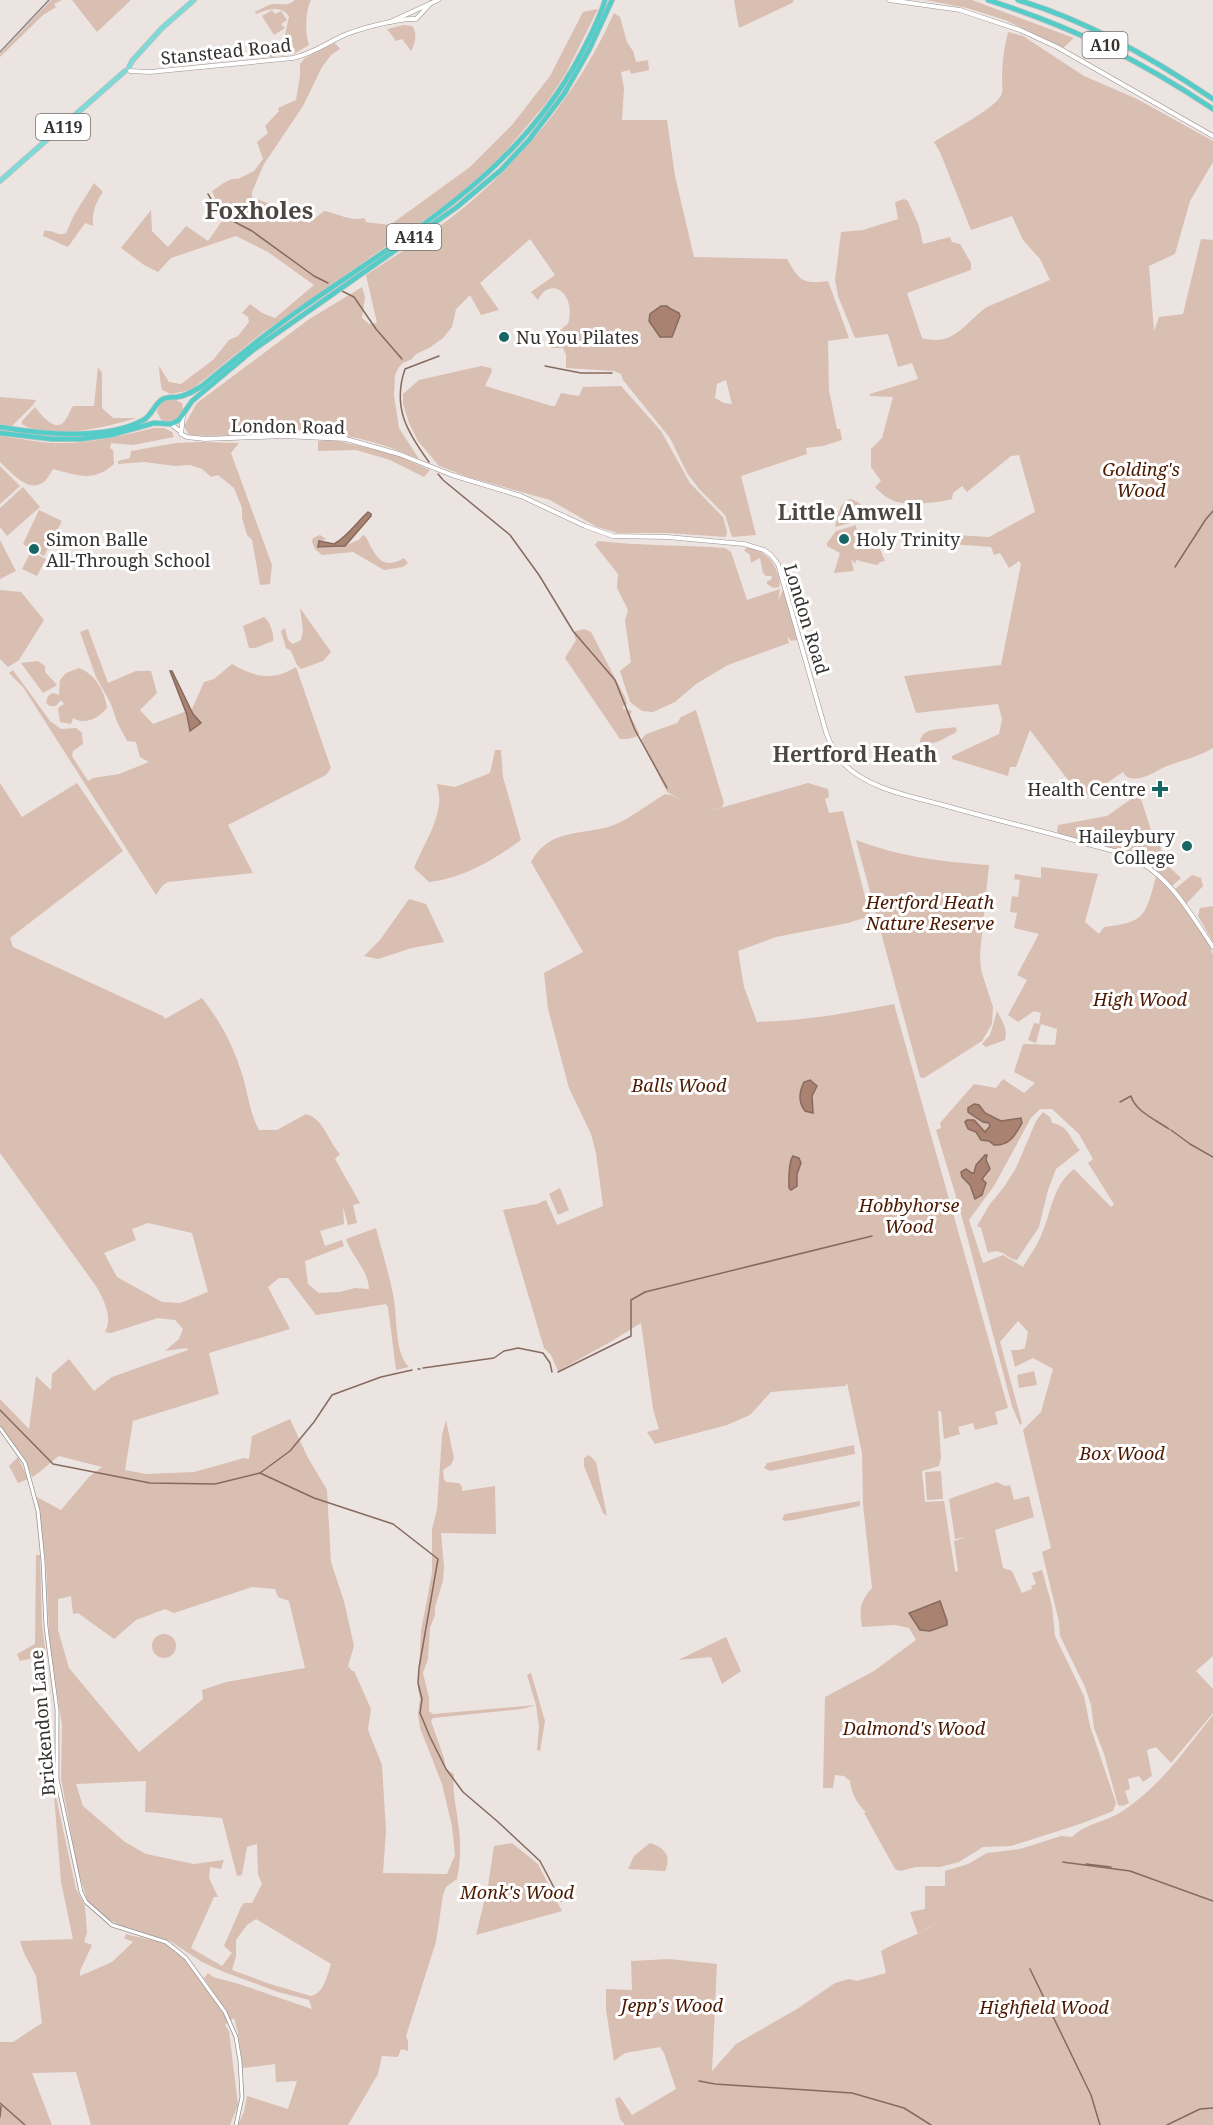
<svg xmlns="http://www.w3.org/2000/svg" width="1213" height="2125" font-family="'Noto Serif',serif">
	<rect width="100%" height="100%" fill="#ece4e1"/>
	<g fill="#d9beb2" fill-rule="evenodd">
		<polygon points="51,0 62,0 54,4 56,7 43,15 0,57 0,54"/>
		<polygon points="72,0 131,0 97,32"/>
		<path d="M 295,0 L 311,0 C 305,12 305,32 309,45 L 294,54 L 269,57 L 271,52 L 286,45 L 285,35 L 289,16 C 280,5 268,9 256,14 L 255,12 C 261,9 268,4 275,4 C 283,4 288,6 295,0 Z"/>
		<polygon points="734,0 794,0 792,3 739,28"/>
		<polygon points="925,0 972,0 1074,38 1063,48 1005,20 967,8"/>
		<path d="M 598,9 L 566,73 L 547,102 L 504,153 L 461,194 L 262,333 L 191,390 L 171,394 L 162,390 L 160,380 L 159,366 L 169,382 L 181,384 L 213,360 L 229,340 L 238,336 L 249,322 L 248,317 L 242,313 L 250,304 L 262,313 L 275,318 L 314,285 L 268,252 L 236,236 L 171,258 L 158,272 L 144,265 L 121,248 L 151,210 L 152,231 L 168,247 L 186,226 L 208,241 L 224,218 L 214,207 L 217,203 L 212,191 C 220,186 229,177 238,179 L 254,171 L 263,159 L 257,142 L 268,133 L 265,126 L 279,111 L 278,108 L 296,100 L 300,76 L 300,64 L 305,58 L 335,43 L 340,49 L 331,55 L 322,67 L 303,106 L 264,164 L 252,192 L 252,197 L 297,215 L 309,223 L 324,211 C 336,213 352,222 364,218 L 366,222 L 390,225 L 470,167 L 512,125 L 550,76 L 583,12 Z"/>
		<polygon points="272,10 275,14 281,11 287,20 281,24 285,28 274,35 262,16"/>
		<path d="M 614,13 L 620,17 L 627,42 L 633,51 L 636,62 L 648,60 L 649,70 L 631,74 L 630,70 L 621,72 L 624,88 L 622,120 L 667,120 L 675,176 L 694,257 L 787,259 C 800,281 801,284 828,281 L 849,338 L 828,341 L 829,390 L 837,429 L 840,429 L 842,440 L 823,446 L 806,448 L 807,454 L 741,476 L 756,535 L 732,537 L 725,515 L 700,490 L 687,473 L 670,438 L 623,380 L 621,374 L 614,371 L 566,368 L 566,355 L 563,348 L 552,348 L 547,345 C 554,338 560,329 568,324 C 577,293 550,275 538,300 L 531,292 L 555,275 L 530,239 L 480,283 L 499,310 L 481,315 L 470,295 L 456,309 L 452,327 L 443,338 L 429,348 L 416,354 L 412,359 L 403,363 L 399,367 L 395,375 L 394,395 L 399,428 L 419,459 C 388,446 354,434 319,433 C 276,432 232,438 189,435 L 184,426 L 197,403 L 308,320 L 362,287 L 365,297 L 362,318 L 369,324 L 377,323 L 366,275 C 396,255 428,236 457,213 C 523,160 579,91 614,13 ZM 726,380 L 732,404 L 724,403 L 715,398 L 717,384 Z"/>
		<path d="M 404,25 L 412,26 C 418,33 415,44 411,51 L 402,39 L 396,41 L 387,29 Z"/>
		<path d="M 1008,32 L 1023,36 L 1084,76 L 1137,99 L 1213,141 L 1213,162 L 1190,201 L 1175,254 L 1149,266 L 1154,331 L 1159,317 L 1183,314 L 1201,239 L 1213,240 L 1213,748 C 1198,757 1183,760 1167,766 C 1155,771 1143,781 1130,778 C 1126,777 1125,775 1123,772 L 1089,795 L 1081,797 L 1030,730 L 1016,767 L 1010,767 L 1008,776 L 952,759 L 952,756 L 999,734 L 1002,719 L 998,704 L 916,713 L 904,676 L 1001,665 L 1021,564 L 1019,561 L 1009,568 L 1000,553 L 994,555 L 991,547 L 952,544 L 952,537 L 956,535 L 989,537 L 1035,512 L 1019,455 L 1011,456 L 967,492 L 962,486 L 953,493 L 952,499 C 939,503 907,506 894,501 C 886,498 881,493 875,487 L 881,481 L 871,467 L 871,449 L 882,438 L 893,397 L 870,396 L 870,394 L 918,379 L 912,363 L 898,367 L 888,334 L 855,338 L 838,296 L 835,280 L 841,232 L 863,230 L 898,219 L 895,202 L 904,199 L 908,201 L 919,226 L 923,244 L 950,237 L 952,242 L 960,244 L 971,263 L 971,270 L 907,293 L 922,338 C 955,347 964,323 987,307 L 1050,280 L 1040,259 L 1023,240 L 1012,216 L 971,230 L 940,152 L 934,142 C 947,133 999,107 1002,93 C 1003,89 1002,83 1002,79 C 1002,63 1004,48 1008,32 Z"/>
		<path d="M 94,183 L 103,192 C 95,203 92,213 93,226 L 85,223 L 68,247 L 43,236 L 44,231 C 52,229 59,237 66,233 L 74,215 Z"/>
		<polygon points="481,366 491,368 492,371 485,386 552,406 555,406 561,393 579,396 583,387 621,386 661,431 690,483 723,517 727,532 726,537 667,533 618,533 597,527 550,500 468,477 439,466 418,441 409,423 403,404 403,394 419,380"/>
		<path d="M 98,367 L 102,373 L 102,408 L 113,418 L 136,418 C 109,427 47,441 22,424 L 22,421 L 35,407 C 41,415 57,435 66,419 C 69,415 70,410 73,406 L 94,406 Z"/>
		<polygon points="0,397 36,400 33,405 12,426 0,424"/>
		<path d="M 172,398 L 182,403 C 186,415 174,423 162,421 L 157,412 C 159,403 164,400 172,398 Z"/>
		<path d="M 154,428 L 164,428 L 172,432 L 174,437 L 133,445 L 111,443 L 110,448 L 113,450 L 114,464 C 93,483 77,475 53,469 C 51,472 48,478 45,481 C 29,495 11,472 0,462 L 0,436 C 19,438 38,443 56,443 C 89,444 122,436 154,428 Z"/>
		<polygon points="334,440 394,454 430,470 424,477 390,460 356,450 318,451 318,441"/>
		<polygon points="200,442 239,443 231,453 272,565 270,584 260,585 252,540 247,535 242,518 242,508 234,488 218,475 211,477 202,469 190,465 175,466 144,462 118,464 118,461 130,458 131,451 176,443"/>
		<polygon points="0,466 20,486 0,504"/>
		<polygon points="23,487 40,507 7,536 0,527 0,508"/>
		<path d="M 851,499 L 858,502 L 875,518 L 876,521 L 854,522 L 835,527 C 838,516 838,503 851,499 Z"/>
		<polygon points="39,510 62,521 44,556 23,544"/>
		<polygon points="856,525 858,540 877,542 885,561 880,562 877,565 856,560 855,564 851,559 854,571 834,573 840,553 827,546 827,543 836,531"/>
		<path d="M 320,535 L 326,539 L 319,542 L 319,548 C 326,547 334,548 340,547 C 347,546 352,542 359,540 L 363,535 L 366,537 C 375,554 381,572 404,558 L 408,563 L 403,567 L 384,570 L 353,552 L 322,555 L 315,549 L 312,542 L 313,538 Z"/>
		<polygon points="0,540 16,571 0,579"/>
		<path d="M 598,541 C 640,546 682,545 725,548 L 731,552 L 747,600 L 780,589 L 778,600 L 783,590 L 784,590 L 798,636 L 797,640 L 791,641 L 787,636 L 789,643 L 728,665 L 696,684 L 675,702 L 653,712 L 642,711 L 630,702 L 620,671 L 631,662 L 625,621 L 628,610 L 617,588 L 618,574 L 595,545 Z"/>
		<path d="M 748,547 C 763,552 772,557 777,572 C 779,579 781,580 779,587 L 773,588 L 767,584 L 767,581 L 771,580 L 772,576 L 766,576 L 763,573 L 760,558 L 751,563 L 750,555 L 744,550 Z"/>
		<polygon points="31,552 46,559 37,576 22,569"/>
		<polygon points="0,590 21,592 44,620 19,660 8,667 0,659"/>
		<polygon points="300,608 331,652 323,661 301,669 297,665 291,651 286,648 281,631 285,628 288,640 293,644 301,640 303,630"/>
		<path d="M 264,617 C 270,621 274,634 273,641 L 255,648 L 249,648 L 243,626 Z"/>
		<path d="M 88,629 L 108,683 L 136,671 L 151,671 L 157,693 L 140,710 L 153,724 L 192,709 L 204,682 L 214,679 L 232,664 C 256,678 273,681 296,667 L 331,768 L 326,775 L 228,825 L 253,873 L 168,882 L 163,885 L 156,895 L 23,687 L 9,673 L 13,670 L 50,721 L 61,729 L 76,728 L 82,733 L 83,744 L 73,751 L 72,756 L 88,781 L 93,778 L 119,774 L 149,762 L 140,757 L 136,742 L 127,741 L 117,722 L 111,704 L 96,677 L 80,632 Z"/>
		<polygon points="584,629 591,632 625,697 627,704 623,706 623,709 632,711 630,715 639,733 638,736 628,739 620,739 565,658 576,640 573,632"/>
		<polygon points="38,661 45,666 45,672 57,685 43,693 21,663"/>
		<path d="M 79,668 C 95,674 105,691 107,708 C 99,717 86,726 73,718 L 71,724 L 60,722 L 58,708 L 64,704 L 61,700 L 56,706 L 50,706 L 46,703 L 48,696 L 53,693 L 59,695 L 60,680 L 66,673 Z"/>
		<path d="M 696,710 L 724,803 L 722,807 L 695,815 L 808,783 L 828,789 L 829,797 L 825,799 L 829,813 L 843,811 L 870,916 L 848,923 L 776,937 L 738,951 L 744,987 L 757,1022 C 804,1021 848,1013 894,1004 L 1008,1408 L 995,1412 L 998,1424 L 975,1430 L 973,1423 L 958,1427 L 960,1434 L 944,1439 L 941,1411 L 938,1411 L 941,1458 L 939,1466 L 922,1471 L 925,1502 L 944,1501 L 955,1571 L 958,1572 L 954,1541 L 966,1537 L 955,1539 L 949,1499 L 997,1482 L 1005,1486 L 1010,1485 L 1014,1500 L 1029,1496 L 1034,1517 L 995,1530 L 1003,1568 L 1012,1571 L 1022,1593 L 1032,1589 L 1031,1586 L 1036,1584 L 1032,1573 L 1042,1570 L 1052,1606 L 1055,1636 L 1084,1696 L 1090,1726 L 1116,1803 L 1113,1811 L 1083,1823 L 1011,1846 L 983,1847 L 959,1862 L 940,1867 L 916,1867 L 900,1871 L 895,1869 L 864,1813 L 866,1812 C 857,1805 851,1791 850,1781 L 844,1776 L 835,1775 L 833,1788 L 823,1788 L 825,1697 L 874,1671 L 916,1640 L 909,1628 L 895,1625 L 862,1627 C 859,1610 860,1601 872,1588 L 863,1504 L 862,1453 L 847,1383 L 845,1386 L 771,1392 L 750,1415 L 727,1425 L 655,1444 L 647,1432 L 659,1429 L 653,1409 L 641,1323 L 612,1341 L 558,1371 L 551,1355 L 544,1348 L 503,1210 L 537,1204 L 546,1200 L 557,1225 L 603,1206 L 596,1153 L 591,1134 L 569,1088 L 548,1009 L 544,973 L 583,952 L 531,862 C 549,829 579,835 608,827 C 624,823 650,803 665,794 L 671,795 L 683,801 L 667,792 L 641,740 L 646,734 L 677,723 L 681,717 Z"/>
		<path d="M 955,727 L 957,730 L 955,733 C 944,738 931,748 920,742 C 922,726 943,730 955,727 Z"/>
		<path d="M 495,750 L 501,750 L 503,777 L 521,840 C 493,860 464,878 429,882 L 414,868 C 422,847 437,826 439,804 C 440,797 438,790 437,784 L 455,787 L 490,773 Z"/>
		<path d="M 0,783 L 22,817 L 77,783 L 123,851 L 10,938 L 13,947 L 163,1016 L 165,1019 L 202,998 C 222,1024 233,1045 243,1077 C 248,1095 250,1113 259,1130 L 277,1130 L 306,1114 C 324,1119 328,1141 340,1154 L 335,1159 L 360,1203 L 353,1205 L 357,1223 L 348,1225 L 343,1207 L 344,1224 L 320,1231 L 325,1246 L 342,1240 L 344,1246 L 305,1261 L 308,1284 L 319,1293 L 340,1292 L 355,1288 L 369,1289 C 368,1269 352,1257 346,1239 L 376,1228 C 382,1252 390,1276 394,1300 C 397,1319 395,1354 409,1367 L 396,1370 L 388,1307 L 386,1304 L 316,1315 L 288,1278 L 279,1278 L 268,1287 L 290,1329 L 209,1353 L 219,1394 L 133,1421 L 125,1470 L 146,1474 L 194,1472 L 244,1458 L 249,1459 L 252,1436 L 290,1419 L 307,1456 L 327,1490 L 331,1562 L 344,1601 L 354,1646 L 348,1666 L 352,1671 L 354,1671 L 371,1709 L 368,1730 L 382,1765 L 386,1831 L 383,1873 L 447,1874 L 455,1855 L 452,1826 L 442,1784 L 420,1728 L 418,1714 L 420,1699 L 418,1689 L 421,1631 L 432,1573 L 432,1529 L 437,1510 L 442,1435 L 446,1420 L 454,1458 L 451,1465 L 443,1470 L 444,1479 L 446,1482 L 459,1483 L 462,1487 L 462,1491 L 495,1486 L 496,1534 L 441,1533 L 444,1567 L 443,1581 L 435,1607 L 435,1615 L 430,1628 L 428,1659 L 423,1673 L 429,1698 L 429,1711 L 433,1714 L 536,1705 L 527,1675 L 531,1673 L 545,1721 L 540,1751 L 537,1750 L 539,1727 L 536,1705 L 522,1709 L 433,1718 L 431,1721 L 444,1758 L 446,1769 L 454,1774 C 452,1791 456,1805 458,1822 C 461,1842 461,1860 457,1879 L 446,1887 L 443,1895 L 436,1942 L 406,2036 L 408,2041 L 408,2051 L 401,2049 L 398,2057 L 382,2056 L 378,2074 L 348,2125 L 238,2125 L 244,2112 L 247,2096 L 288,2109 L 297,2081 L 276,2082 L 275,2064 L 243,2068 L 238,2033 L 234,2018 L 231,2020 L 204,1978 L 208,1973 L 213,1977 L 239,1984 L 312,2009 L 309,2000 L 278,1992 L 224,1972 L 202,1962 L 170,1941 L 123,1927 L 104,1917 L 87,1900 L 78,1870 L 61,1779 L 62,1726 L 49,1635 L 46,1565 L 37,1497 L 61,1510 L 89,1477 L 102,1467 L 59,1456 C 50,1462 39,1474 32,1477 L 25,1459 L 0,1425 L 0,1399 L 29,1429 L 36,1376 L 51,1390 L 52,1374 L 69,1359 L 94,1391 L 112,1377 L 188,1350 L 187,1348 L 165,1351 L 179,1339 L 183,1329 L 175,1320 L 158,1318 L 111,1333 L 105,1332 C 113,1317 104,1300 96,1286 L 0,1153 ZM 148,1223 L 192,1233 L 208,1292 L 180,1303 L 162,1302 L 117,1277 L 104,1253 L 136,1240 L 132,1229 ZM 252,1587 L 275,1589 L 278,1597 L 289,1601 L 305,1668 L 226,1682 L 202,1690 L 203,1699 L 139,1752 L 69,1668 L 58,1630 L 58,1599 L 71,1596 L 73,1614 L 78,1613 L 114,1639 L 136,1620 L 165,1609 L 174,1613 ZM 146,1781 L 145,1812 L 222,1818 L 237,1876 L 242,1875 L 247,1847 L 257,1844 L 258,1874 L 262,1884 L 252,1903 L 244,1903 L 241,1907 L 224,1946 L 232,1953 L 222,1966 L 191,1948 L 214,1897 L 218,1897 L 209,1878 L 210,1867 L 221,1869 L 224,1860 L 194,1864 L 146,1854 L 125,1842 L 83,1806 L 76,1784 ZM 256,1919 L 331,1964 C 327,1976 324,1993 311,1996 L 270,1984 L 232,1970 L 236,1956 L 236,1940 L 247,1925 Z"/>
		<path d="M 1137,795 L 1141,799 L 1151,830 L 1157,837 L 1166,864 L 1181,878 L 1172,886 C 1144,852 1099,847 1059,834 L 1057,831 L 1058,825 L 1107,816 Z"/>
		<path d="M 856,840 C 900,857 943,862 989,865 L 980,954 L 981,970 L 993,1007 L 992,1024 L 982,1041 L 924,1078 L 920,1077 Z"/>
		<path d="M 1041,867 L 1098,874 L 1085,922 L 1099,934 L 1104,927 C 1147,922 1145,915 1156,877 C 1178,897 1203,926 1213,955 L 1213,1656 L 1196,1671 L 1213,1689 L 1213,1713 L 1171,1763 L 1156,1747 L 1147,1750 L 1152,1776 L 1143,1782 L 1139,1776 L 1128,1779 L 1130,1789 L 1125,1791 L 1129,1803 L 1123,1806 L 1118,1805 L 1104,1754 L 1094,1728 L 1091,1705 L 1085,1687 L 1060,1636 L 1059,1622 L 1042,1552 L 1051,1548 L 1023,1430 L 1041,1412 L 1053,1369 L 1033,1358 L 1015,1367 L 1011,1350 L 1019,1350 L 1025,1348 L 1028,1332 L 1018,1321 L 1000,1342 L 1022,1423 L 1020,1425 L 1012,1406 L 960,1210 L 936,1130 L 941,1128 L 940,1123 L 974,1084 L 996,1088 L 1003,1079 L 1024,1093 L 1035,1083 L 1014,1072 L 1023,1044 L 1055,1045 L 1057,1029 L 1041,1024 L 1036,1043 L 1028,1040 L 1034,1023 L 1039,1024 L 1041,1013 L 1034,1011 L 1018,1022 L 1008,1015 L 1027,980 L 1017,975 L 1039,934 L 1014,928 L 1017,913 L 1010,912 L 1012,896 L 1018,897 L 1020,880 L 1014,879 L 1015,874 L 1041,878 ZM 1040,1109 L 1052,1109 L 1079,1134 L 1093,1159 L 1088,1163 L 1114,1204 L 1111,1207 L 1074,1169 C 1053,1185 1052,1210 1042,1233 C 1038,1245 1029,1256 1023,1267 L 1003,1255 L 983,1263 L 969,1220 L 994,1186 L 1031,1118 Z"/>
		<polygon points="1192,875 1201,878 1203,886 1186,904 1175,889"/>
		<polygon points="409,899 426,904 444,942 412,948 378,959 364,956 380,940"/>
		<polygon points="1213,906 1213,942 1198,916 1200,908"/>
		<path d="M 997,1011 C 1002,1021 1008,1029 1005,1040 L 986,1047 L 982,1044 L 990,1035 Z"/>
		<path d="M 1043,1112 L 1050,1117 L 1052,1123 C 1071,1127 1069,1139 1080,1150 L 1056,1169 L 1048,1190 L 1039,1227 L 1017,1260 C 1005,1258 1002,1247 988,1253 L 981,1228 L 977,1226 L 990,1204 L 1004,1187 L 1016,1168 L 1036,1121 Z"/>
		<polygon points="560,1188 569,1210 558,1215 549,1194"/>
		<polygon points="1034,1371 1037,1385 1019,1388 1017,1375"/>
		<polygon points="854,1445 855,1454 770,1471 764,1468 767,1463"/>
		<polygon points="589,1455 596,1462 607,1516 603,1513 584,1466 584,1458"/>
		<polygon points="18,1457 28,1479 18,1483 9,1466"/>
		<polygon points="941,1471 943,1499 927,1500 925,1472"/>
		<polygon points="860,1501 860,1506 793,1520 785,1521 782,1519 785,1514"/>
		<polygon points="36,1555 40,1555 42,1625 46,1655 20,1661 17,1654 35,1644"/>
		<circle cx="164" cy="1646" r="12"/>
		<polygon points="726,1637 741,1671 722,1684 711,1657 678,1660"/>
		<path d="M 1213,1715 L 1213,2125 L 625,2125 L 620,2119 L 615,2099 L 620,2097 L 632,2115 L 676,2089 L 664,2053 L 660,2047 L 625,2053 L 614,2061 L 606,2010 L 606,1989 L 632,1990 L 631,1961 L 669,1959 L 717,1964 L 712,2071 L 736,2044 L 797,2009 L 835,1983 L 849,1979 L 857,1981 L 886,1973 L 881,1951 C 899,1940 920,1935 937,1923 L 918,1934 L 910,1912 L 925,1909 L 925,1886 L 945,1886 L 945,1871 L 968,1864 L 987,1853 L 1020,1849 L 1061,1836 L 1072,1837 C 1086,1823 1106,1822 1121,1812 C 1161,1786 1184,1751 1213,1715 Z"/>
		<path d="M 53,1783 L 76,1889 L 85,1906 L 87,1933 L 84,1942 L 92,1945 L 80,1971 L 80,1976 L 112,1962 L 133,1942 L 124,1938 L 126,1934 C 140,1938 158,1940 171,1947 C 187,1957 220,2004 228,2022 L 225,2025 L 229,2031 L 238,2105 L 230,2125 L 91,2125 L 76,2072 L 32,2073 L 52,2125 L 0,2125 L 0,2042 L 13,2042 L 42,2023 L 36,1976 L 24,1953 L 20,1941 L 73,1939 L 61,1882 Z"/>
		<polygon points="512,1843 538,1864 562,1911 476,1935 488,1886 494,1846"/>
		<path d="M 650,1843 C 664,1847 672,1856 665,1871 L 628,1869 L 634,1856 Z"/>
	</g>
	<g fill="#aa8271" stroke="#876a5e" stroke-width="1.5">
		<polygon points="661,306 667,306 669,308 679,313 680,316 672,337 660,337 649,321 650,314"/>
		<path d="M 368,512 L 371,514 L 371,516 L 345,546 L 318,547 L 319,541 L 334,544 C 348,536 356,523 368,512 Z"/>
		<polygon points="170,671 172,671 193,714 201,723 190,731 187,715"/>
		<path d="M 810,1080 L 817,1086 L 812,1096 L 813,1113 L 805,1111 C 798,1102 799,1092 804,1082 Z"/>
		<path d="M 974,1104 L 979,1105 L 985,1113 L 1001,1121 L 1021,1118 L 1022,1123 C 1015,1135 1010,1146 994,1145 L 989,1141 L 981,1140 L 976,1132 L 968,1129 L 965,1122 L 967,1120 L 974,1120 L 985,1132 L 990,1126 L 989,1123 L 983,1122 L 968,1112 L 968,1108 Z"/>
		<polygon points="985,1155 987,1155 986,1160 990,1169 982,1179 986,1183 982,1195 975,1199 970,1185 962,1177 961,1172 966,1169 972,1173 974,1173 976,1165"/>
		<path d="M 793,1156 L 799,1158 L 801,1163 L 797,1174 L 797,1186 L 791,1190 L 789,1188 C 789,1178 788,1163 793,1156 Z"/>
		<polygon points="940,1601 947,1621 947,1625 930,1631 920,1630 909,1613"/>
	</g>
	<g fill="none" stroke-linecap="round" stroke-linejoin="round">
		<g stroke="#876a5e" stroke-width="1.5">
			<polyline points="208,194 217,209 226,217"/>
			<polyline points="229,219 252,231 314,276 328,283"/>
			<polyline points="342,291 354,297 376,329 402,359"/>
			<polyline points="545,366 581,373 612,373"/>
			<path d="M 429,462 C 407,432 392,407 405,369 L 439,356"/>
			<polyline points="438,474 443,480 510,535 539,575 573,631 615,680 635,730 667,788"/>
			<polyline points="1175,567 1206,519 1213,511"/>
			<path d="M 1120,1102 L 1131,1096 C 1135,1111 1156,1120 1169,1129"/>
			<polyline points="1171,1130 1190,1144 1213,1157"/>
			<polyline points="423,1368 494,1358 504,1351 518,1348 543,1353 550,1363 552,1372"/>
			<polyline points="418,1369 420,1369"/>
			<polyline points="558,1372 631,1336 631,1300 645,1292 872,1236"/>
			<polyline points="0,1410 53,1464 150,1483 215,1484 260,1473 290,1451 314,1422 332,1395 381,1377 412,1370"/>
			<polyline points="260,1473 314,1498 393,1524 438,1559 419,1668 418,1683 422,1699 420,1713 430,1737 446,1769 463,1792 497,1821 540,1861 561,1901"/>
			<polyline points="1063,1862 1069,1863"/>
			<polyline points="1070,1863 1130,1871 1213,1901"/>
			<polyline points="1086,1864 1111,1867"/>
			<polyline points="1030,1969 1091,2095 1100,2125"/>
			<polyline points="699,2081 715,2084 852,2093 904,2108 931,2125"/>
			<polyline points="0,2103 25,2125"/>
			<polyline points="0,2117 1,2106"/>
			<polyline points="1167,2125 1200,2109 1213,2108"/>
		</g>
		<g stroke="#99928f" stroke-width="4.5">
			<polyline id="tertiary" points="0,1428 25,1463 38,1511 43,1561 46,1627 57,1710 57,1779 81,1892 86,1902 112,1925 166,1942 175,1949 186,1958 225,2012 236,2037 240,2061 242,2097 236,2125"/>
		</g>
		<g stroke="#99928f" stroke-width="5">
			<g id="secondary">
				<polyline points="889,0 960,10 1020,30 1057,47 1213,136"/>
				<polyline points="390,22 438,0"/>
				<path d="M 130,71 L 150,72 L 293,58 C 311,54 324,45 340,37 C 357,29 398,18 416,19 L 431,3"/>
				<path d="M 183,416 L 181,434 L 187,437 L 205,439 L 284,436 L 346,439 L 399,454 L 452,475 L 521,496 L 585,526 L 613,536 L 667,537 L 744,544 L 764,550 L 771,555 L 778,564 L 826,732 C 830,743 835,755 843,763 C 868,789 910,796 943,805 C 991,819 1040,830 1088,844 C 1105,849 1125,852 1140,862 C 1173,881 1192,916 1213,947"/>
				<polyline points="171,424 181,432"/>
			</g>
		</g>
		<g stroke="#c2c2c1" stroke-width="6">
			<g id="primary">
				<polyline points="129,67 132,61 162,28 194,0"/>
				<polyline points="0,181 125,71"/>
			</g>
		</g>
		<g stroke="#c2c2c1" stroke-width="6">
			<g id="trunk">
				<path d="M 988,0 C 1072,27 1140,60 1213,109"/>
				<path d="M 1018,0 C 1086,20 1154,59 1213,99"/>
				<path d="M 0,427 C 40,434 109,441 145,419 C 153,413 155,403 163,399 C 168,397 172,397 177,397 C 186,396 194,391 202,386 C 235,359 267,332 302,308 C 410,232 517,175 581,54 C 590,37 600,18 605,0"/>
				<polyline points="0,433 52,439 81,439 111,435 154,423 171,424 179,420 192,401 253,350 457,207 501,170 529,140 564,94 589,50 612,0"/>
			</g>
		</g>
		<use href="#tertiary" stroke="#fff" stroke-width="3"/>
		<use href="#secondary" stroke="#fff" stroke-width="4"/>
		<use href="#primary" stroke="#7fd9d6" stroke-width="4.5"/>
		<use href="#trunk" stroke="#54ccc8" stroke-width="4.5"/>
		<polyline stroke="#898481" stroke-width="1.5" points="0,52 49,0"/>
	</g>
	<g fill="#196764" stroke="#fff" stroke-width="2">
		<circle cx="504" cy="337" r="6"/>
		<circle cx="844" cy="539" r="6"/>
		<circle cx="34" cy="549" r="6"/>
		<path d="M1157 780h6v6h6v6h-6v6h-6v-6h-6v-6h6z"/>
		<circle cx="1187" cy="846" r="6"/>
	</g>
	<g text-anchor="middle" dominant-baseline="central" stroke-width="6" stroke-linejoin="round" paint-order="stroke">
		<g fill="#fff" stroke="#72706e" stroke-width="1.5">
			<rect x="1082.5" y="32" width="45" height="26" rx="4.5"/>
			<rect x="36" y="114" width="54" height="26" rx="4.5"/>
			<rect x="387" y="224" width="54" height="26" rx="4.5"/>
		</g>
		<g font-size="16" font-weight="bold" fill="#353230">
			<text x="1105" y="45">A10</text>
			<text x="63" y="127">A119</text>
			<text x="414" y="237">A414</text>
		</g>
		<g font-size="18" fill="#353230" stroke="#fff">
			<text transform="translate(226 51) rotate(-6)">Stanstead Road</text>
			<text transform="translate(288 426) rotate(1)">London Road</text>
			<text transform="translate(807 619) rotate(73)">London Road</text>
			<text transform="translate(42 1723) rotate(-95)">Brickendon Lane</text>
		</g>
		<g font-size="18" fill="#353230" stroke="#fff" text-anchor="start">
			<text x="516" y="337">Nu You Pilates</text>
			<text x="46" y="539">Simon Balle<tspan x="46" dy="21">All-Through School</tspan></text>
			<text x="856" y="539">Holy Trinity</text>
			<text x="1146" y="789" text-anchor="end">Health Centre</text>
			<text x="1175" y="836" text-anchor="end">Haileybury<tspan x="1175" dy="21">College</tspan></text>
		</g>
		<g font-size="18" font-style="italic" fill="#4b1800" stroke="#fff">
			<text x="1141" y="469">Golding's<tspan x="1141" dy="21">Wood</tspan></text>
			<text x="930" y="902">Hertford Heath<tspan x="930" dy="21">Nature Reserve</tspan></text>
			<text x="1140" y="999">High Wood</text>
			<text x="679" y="1085">Balls Wood</text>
			<text x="909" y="1205">Hobbyhorse<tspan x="909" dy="21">Wood</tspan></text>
			<text x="1122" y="1453">Box Wood</text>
			<text x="914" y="1728">Dalmond's Wood</text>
			<text x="517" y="1892">Monk's Wood</text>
			<text x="672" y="2005">Jepp's Wood</text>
			<text x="1044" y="2007">Highfield Wood</text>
		</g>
		<g font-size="21" font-weight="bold" fill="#4d4744" stroke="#fff">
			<text x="850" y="512">Little Amwell</text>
			<text x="855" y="754">Hertford Heath</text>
		</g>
		<g font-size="24" font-weight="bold" fill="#4d4744" stroke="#fff">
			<text x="259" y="209">Foxholes</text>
		</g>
	</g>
</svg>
